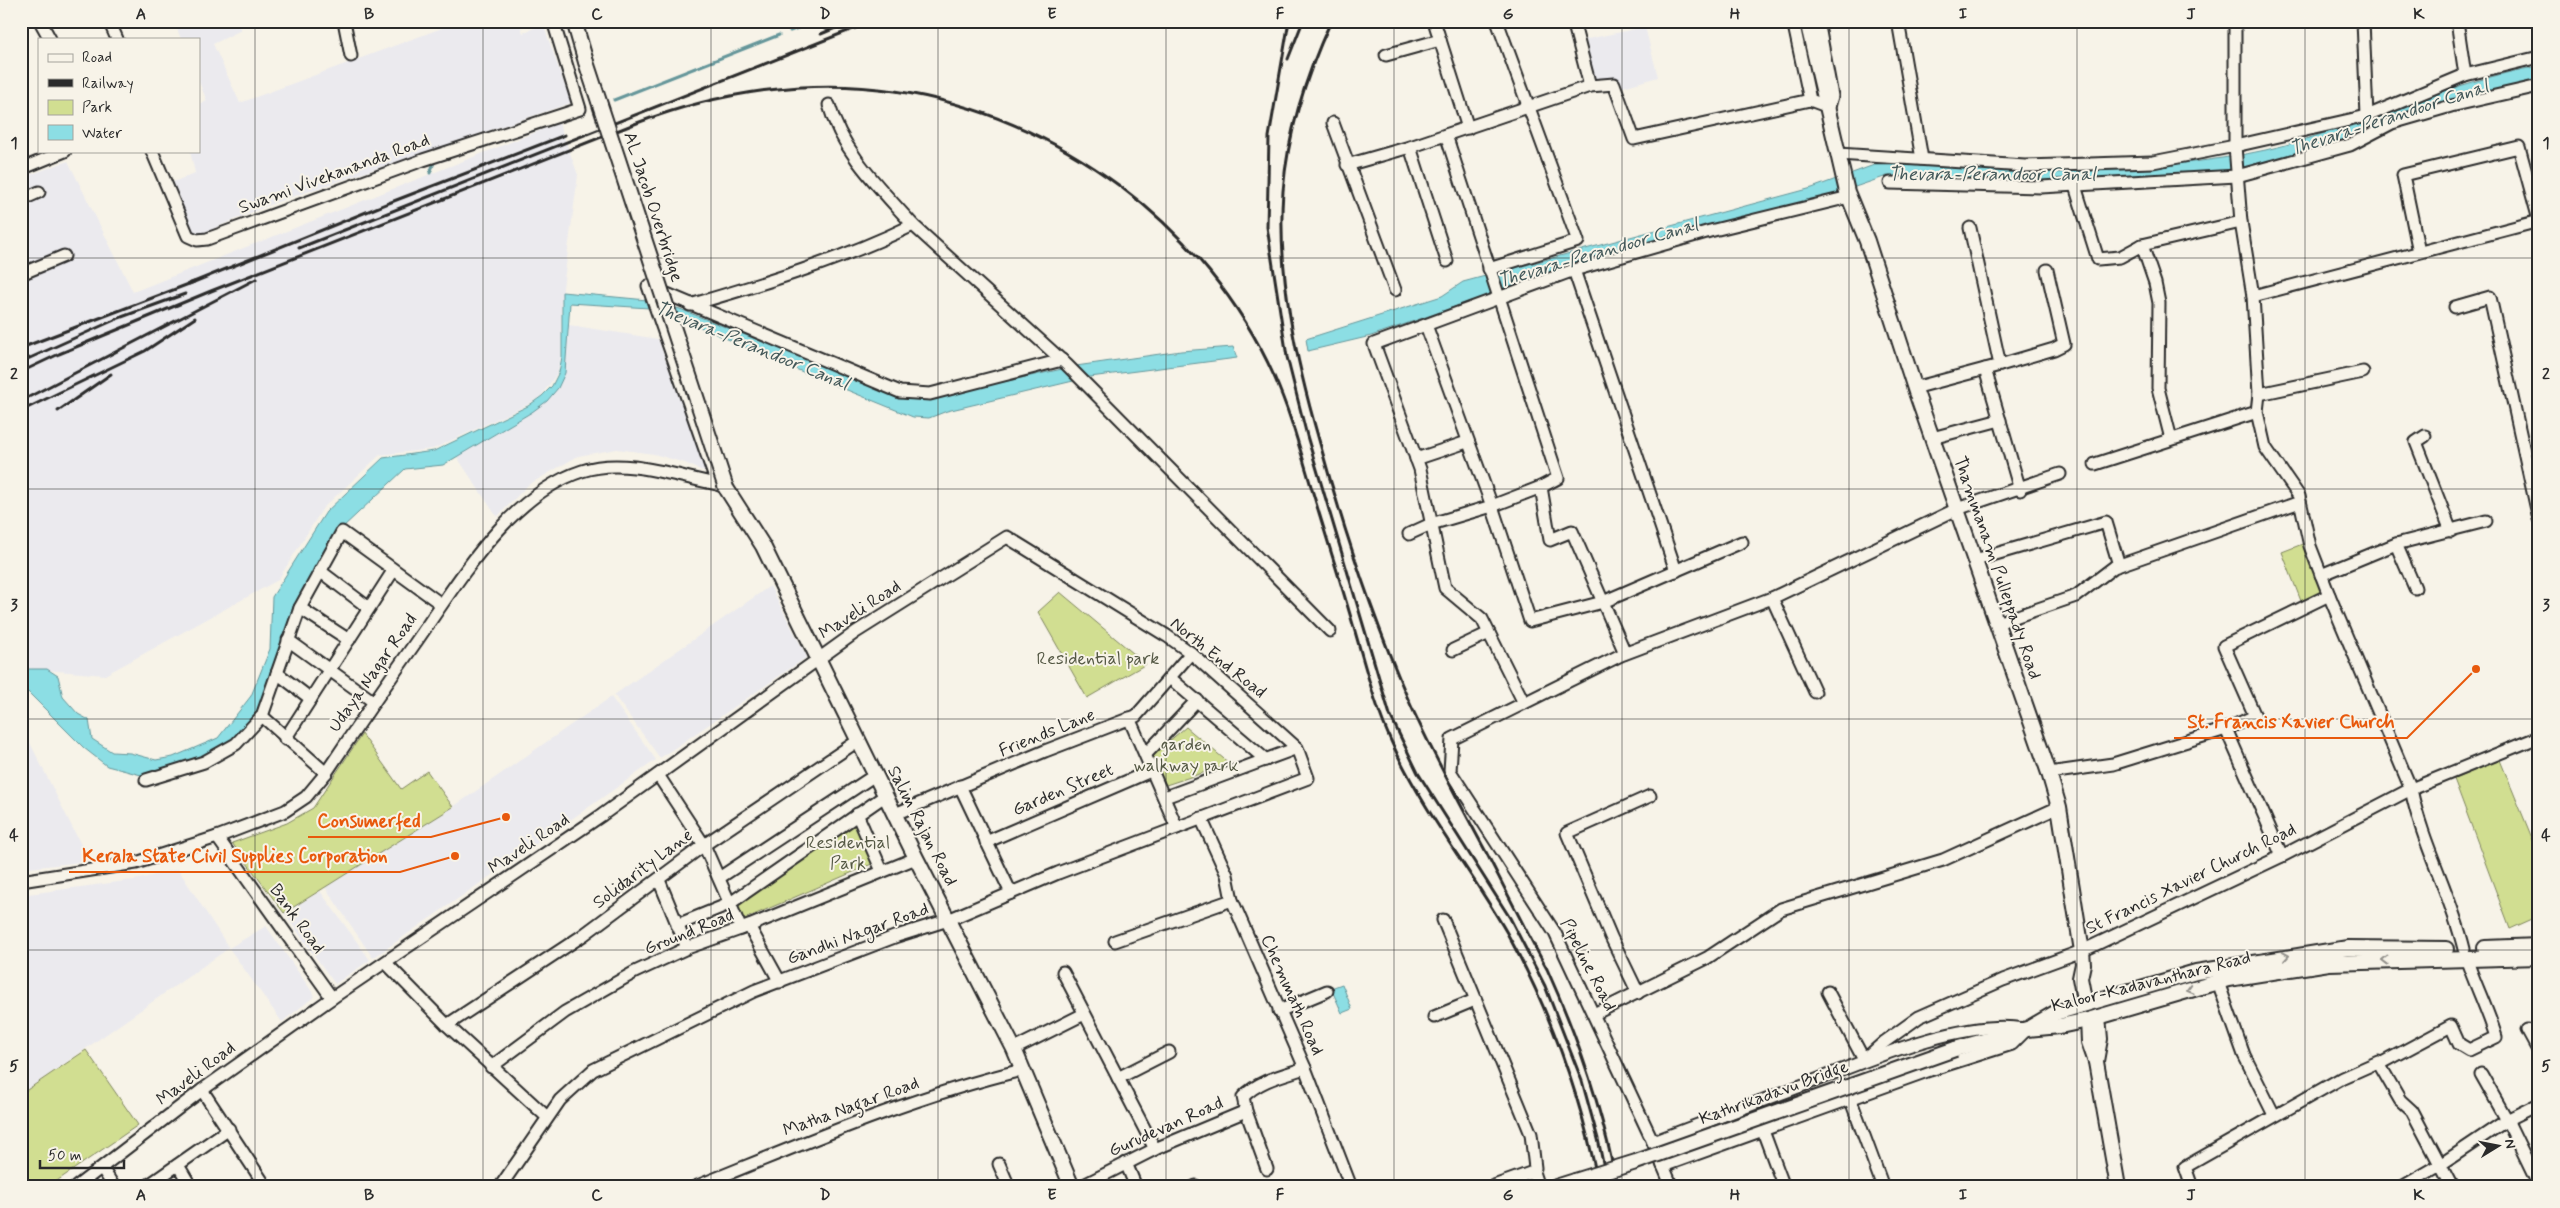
<svg xmlns="http://www.w3.org/2000/svg" width="2560" height="1208" font-family="Mynerve,sans-serif">
	<rect width="100%" height="100%" fill="#f7f3e8"/>
	<filter id="ink" filterUnits="userSpaceOnUse"><feTurbulence type="fractalNoise" baseFrequency=".02" numOctaves="2"/><feDisplacementMap in="SourceGraphic" scale="10" xChannelSelector="R" yChannelSelector="G"/><feConvolveMatrix kernelMatrix="1 2 1 2 8 2 1 2 1" color-interpolation-filters="sRGB"/></filter>
	<g filter="url(#ink)">
		<g fill="#ebeaee">
			<polygon points="174,21 236,21 241,30 213,44 240,103 461,21 519,21 523,33 543,24 571,103 277,202 198,235 190,232 171,183 195,173 190,151 199,151 199,104 207,101 199,82 199,39 181,39"/>
			<polygon points="1645,27 1658,77 1616,89 1590,83 1578,41"/>
			<polygon points="559,123 578,175 561,303 561,357 558,372 541,396 527,405 433,449 380,455 323,508 278,580 105,675 21,668 21,178 68,161 133,292"/>
			<polygon points="569,325 658,339 707,473 685,463 654,454 617,449 578,456 528,485 497,517 457,457 532,412 565,373"/>
			<polygon points="770,586 807,657 660,758 614,695"/>
			<polygon points="611,697 656,760 373,958 325,887 453,807"/>
			<polygon points="21,725 89,861 21,869"/>
			<polygon points="178,869 229,948 266,926 315,996 282,1022 229,948 21,1094 21,895 140,879"/>
			<polygon points="320,891 370,960 335,984 284,913"/>
		</g>
		<g fill="#d1de91" stroke="#7e845e">
			<polygon points="2305,543 2324,592 2301,601 2282,552"/>
			<polygon points="1060,592 1146,664 1087,698 1038,612"/>
			<polygon points="1186,727 1230,764 1166,785 1151,756"/>
			<polygon points="362,734 401,789 427,771 453,807 284,913 232,843 287,823 313,808"/>
			<polygon points="2500,760 2539,855 2539,916 2510,929 2454,779"/>
			<polygon points="855,824 874,863 742,920 736,906"/>
			<polygon points="86,1050 138,1125 48,1187 21,1187 21,1094"/>
		</g>
		<g fill="#8cdee4" stroke="#65969a">
			<path d="M 2539,66 L 2539,84 L 2347,141 L 2230,171 L 2027,184 L 1887,176 L 1820,199 L 1569,267 L 1371,336 L 1308,351 L 1306,339 L 1442,296 L 1463,282 L 1812,188 L 1874,165 L 2158,166 C 2205,161 2254,155 2300,141 C 2380,116 2456,81 2539,66 Z"/>
			<polygon points="562,292 647,300 680,309 896,395 930,398 1076,366 1181,351 1233,347 1237,358 1090,377 947,411 929,418 913,417 798,370 682,319 649,308 570,303 565,373 558,388 547,401 532,412 443,465 405,469 342,528 318,570 261,715 235,743 204,761 145,776 107,766 84,748 28,692 21,691 21,669 47,669 58,676 63,697 78,714 89,720 92,739 112,752 130,753 156,760 173,757 218,738 251,696 270,649 272,597 326,512 383,458 434,451 528,406 542,396 552,386 559,372 562,357"/>
			<polygon points="1342,984 1352,1009 1342,1013 1331,988"/>
		</g>
		<g fill="none" stroke-linecap="round" stroke-linejoin="round">
			<g stroke="#65969a" stroke-width="3">
				<polyline points="790,31 816,21"/>
				<polyline points="614,100 779,35"/>
				<polyline points="430,173 435,160"/>
			</g>
			<g stroke="#2b2b2b" stroke-width="15">
				<g id="minor">
					<polyline points="40,21 50,39"/>
					<polyline points="109,21 117,39"/>
					<polyline points="344,21 351,56"/>
					<polyline points="1434,21 1468,128"/>
					<polyline points="1573,21 1590,86"/>
					<polyline points="1793,21 1810,100 1829,107 1832,96 1818,21"/>
					<polyline points="1898,21 1922,159"/>
					<path d="M 2235,21 L 2235,146 L 2241,222 L 2253,296 L 2259,394 L 2257,412 L 2265,447 L 2299,496 L 2310,546 L 2329,595 L 2411,789 C 2422,844 2451,894 2464,949"/>
					<polyline points="2363,21 2367,116"/>
					<polyline points="2457,21 2465,75"/>
					<polyline points="1386,55 1440,40"/>
					<path d="M 829,105 C 842,152 881,189 913,225"/>
					<polyline points="1333,123 1395,290"/>
					<polyline points="1446,135 1558,478 1541,487 1550,540 1572,531 1603,602 1742,542"/>
					<polyline points="1410,147 1447,261"/>
					<polyline points="152,151 188,236 197,240 207,239 423,160 580,109 553,21"/>
					<polyline points="1838,154 2025,166 2153,162 2235,146 2367,116 2465,75 2539,57"/>
					<polyline points="1347,165 1410,147 1590,86 1614,84 1634,139 1810,100"/>
					<polyline points="21,169 65,151"/>
					<polyline points="1890,183 2041,187 2237,176 2350,145 2392,123 2451,106 2539,86"/>
					<polyline points="2075,186 2098,259 2120,257 2142,245"/>
					<polyline points="21,200 39,192"/>
					<polyline points="2419,252 2403,175 2519,147 2539,220"/>
					<polyline points="1489,269 1578,241 1497,21"/>
					<polyline points="1574,270 1676,571"/>
					<polyline points="21,274 64,256"/>
					<polyline points="2253,296 2539,221"/>
					<path d="M 690,305 C 766,283 841,260 913,225 L 1067,365 L 1330,631"/>
					<polyline points="2455,307 2490,297 2539,519"/>
					<polyline points="1426,325 1492,506 1530,621 1603,602 1625,653"/>
					<polyline points="2000,365 2054,349 2064,344 2047,270"/>
					<polyline points="1985,369 2020,490"/>
					<polyline points="1914,388 2000,365 1970,228"/>
					<polyline points="2259,394 2363,372"/>
					<polyline points="2425,436 2416,442 2451,531"/>
					<polyline points="1932,438 2000,420"/>
					<polyline points="2171,439 2158,388 2159,303 2155,283 2142,245 2241,222"/>
					<polyline points="1416,459 1467,442"/>
					<polyline points="2095,464 2257,412"/>
					<polyline points="717,484 648,286 900,392 930,394 1062,360"/>
					<polyline points="1409,534 1431,524 1492,506 1541,487"/>
					<polyline points="2396,544 2415,588"/>
					<polyline points="1975,560 2106,522 2119,565"/>
					<polyline points="320,571 369,608"/>
					<polyline points="2321,575 2396,544 2486,521"/>
					<polyline points="1772,598 1815,692"/>
					<polyline points="300,608 349,640"/>
					<polyline points="1997,623 2076,596 2114,567 2300,502"/>
					<polyline points="288,640 374,702"/>
					<polyline points="1453,650 1489,633"/>
					<polyline points="277,673 311,699"/>
					<polyline points="1170,678 1266,760"/>
					<polyline points="1524,703 1482,619 1445,588 1420,469 1374,344 1574,270 1710,231 1849,197"/>
					<polyline points="262,716 326,773"/>
					<polyline points="1129,718 1177,828"/>
					<polyline points="285,739 393,571"/>
					<polyline points="1146,754 1197,700"/>
					<polyline points="2049,773 2113,764 2226,729"/>
					<polyline points="658,775 704,845 741,929"/>
					<polyline points="146,780 204,762 236,744 262,716 300,608 342,532 441,604"/>
					<polyline points="960,786 1011,893"/>
					<polyline points="1165,797 1297,748"/>
					<polyline points="857,814 882,871"/>
					<polyline points="895,814 1045,751 1136,716 1191,653"/>
					<polyline points="1201,818 1227,875 1232,900 1305,1068 1351,1187"/>
					<polyline points="217,837 332,998"/>
					<polyline points="986,842 1153,770"/>
					<polyline points="2282,856 2226,729 2255,716 2224,646 2329,595"/>
					<polyline points="719,878 875,775"/>
					<polyline points="659,880 687,948"/>
					<path d="M 21,881 L 136,863 L 217,837 L 285,811 L 306,797 L 326,773 C 356,728 387,683 418,639 C 460,579 509,495 582,471 C 624,457 675,476 717,484 L 726,488"/>
					<polyline points="1443,920 1531,1134 1535,1168 1533,1172 1538,1187"/>
					<polyline points="677,925 729,904 886,795"/>
					<polyline points="749,926 780,982"/>
					<polyline points="1115,941 1232,900"/>
					<polyline points="386,963 447,1025 547,1117"/>
					<polyline points="1063,972 1155,1149"/>
					<polyline points="2218,982 2244,1055 2274,1115"/>
					<polyline points="1828,992 1864,1060"/>
					<polyline points="1638,993 1611,937 1567,833 1650,796"/>
					<polyline points="1279,1011 1327,991"/>
					<polyline points="1594,1014 1707,958 1781,909 1943,860 2059,807"/>
					<polyline points="1434,1017 1475,1000"/>
					<polyline points="447,1025 582,936 704,845 859,740"/>
					<polyline points="2527,1030 2539,1052"/>
					<polyline points="1014,1049 1084,1014"/>
					<polyline points="1864,1060 1883,1043 1919,1017 2003,980 2082,951 2282,856 2411,789 2539,737"/>
					<path d="M 2380,1064 L 2451,1026 L 2459,1044 L 2469,1050 L 2496,1037 C 2488,1010 2475,985 2466,958"/>
					<polyline points="491,1067 565,1012 635,972 687,948 749,926 916,858"/>
					<polyline points="2481,1074 2507,1120 2539,1186"/>
					<polyline points="1118,1078 1169,1052"/>
					<polyline points="202,1090 266,1187"/>
					<polyline points="1850,1098 1883,1187"/>
					<polyline points="1763,1131 1784,1187"/>
					<path d="M 1653,1142 C 1704,1123 1755,1103 1806,1084 C 1863,1062 1963,1018 2024,1029"/>
					<polyline points="1126,1163 1136,1187"/>
					<polyline points="999,1164 1009,1187"/>
					<polyline points="178,1165 191,1187"/>
					<polyline points="1663,1166 1930,1070 2012,1044 2027,1029"/>
					<polyline points="102,1168 114,1187"/>
					<path d="M 1267,1169 L 1246,1111 L 1243,1097 C 1259,1080 1284,1075 1305,1068"/>
					<polyline points="76,1187 202,1090 332,998 602,815 856,632 1007,537 1167,636 1191,653 1297,748 1308,778 1058,873 948,920 897,936 754,991 593,1070 560,1100 500,1187"/>
					<polyline points="146,1187 229,1129"/>
					<path d="M 695,1187 C 802,1144 910,1097 1022,1070"/>
					<polyline points="1080,1187 1155,1149 1246,1111"/>
					<polyline points="1194,1187 1196,1186"/>
					<polyline points="1491,1187 1533,1172"/>
					<polyline points="1672,1187 1653,1142 1555,933 1450,771 1452,739 1621,655 1772,598 1957,509 2060,474"/>
					<polyline points="2192,1187 2185,1167 2342,1078 2378,1062 2400,1100 2412,1111 2452,1187"/>
					<polyline points="2402,1187 2440,1165 2507,1120 2539,1104"/>
				</g>
			</g>
			<g stroke="#2b2b2b" stroke-width="18">
				<g id="major">
					<polyline points="574,21 586,62"/>
					<polyline points="1807,21 1847,192 1867,241 1917,395 2049,773 2059,807 2082,951 2083,964 2080,978 2085,1004"/>
					<polyline points="726,488 763,546 916,858 1014,1049 1072,1187"/>
					<polyline points="2485,948 2539,946"/>
					<polyline points="2088,1020 2089,1042 2096,1062 2118,1187"/>
					<polyline points="2031,1027 2055,1013 2196,972 2348,948 2446,949"/>
					<polyline points="1955,1049 2027,1029 2060,1026 2088,1020 2228,979 2329,963 2539,957"/>
					<polyline points="2096,1061 2100,1039 2098,1017"/>
					<polyline points="1556,1187 1575,1181"/>
				</g>
			</g>
			<use href="#minor" stroke="#f7f3e8" stroke-width="11"/>
			<use href="#major" stroke="#f7f3e8" stroke-width="14"/>
			<g stroke="#2b2b2b" stroke-width="3">
				<polyline points="1289,21 1269,137 1267,227 1287,357 1307,436 1390,715 1418,773 1510,918 1545,986 1582,1081 1598,1139 1608,1187"/>
				<path d="M 1331,21 C 1306,75 1288,131 1283,191 C 1277,275 1296,360 1319,440 C 1343,528 1372,615 1408,699 C 1431,751 1459,802 1486,852 C 1506,891 1526,931 1547,969 C 1579,1040 1603,1110 1617,1187"/>
				<polyline points="821,34 852,21"/>
				<polyline points="1288,59 1303,21"/>
				<polyline points="299,248 873,21"/>
				<polyline points="189,284 386,204 565,135"/>
				<polyline points="21,348 194,282"/>
				<polyline points="21,362 119,318 185,294"/>
				<path d="M 21,372 L 59,354 L 211,291 L 637,123 C 718,92 809,78 895,91 C 1057,115 1207,226 1274,376 C 1291,414 1301,453 1313,493 C 1328,543 1344,592 1358,642 C 1368,677 1377,711 1392,743 C 1423,811 1470,869 1507,933 C 1551,1012 1581,1098 1599,1187"/>
				<polyline points="21,401 256,279"/>
				<polyline points="21,411 145,351 195,318"/>
				<polyline points="58,411 111,374"/>
			</g>
			<g stroke="#2b2b2b" stroke-width="18" stroke-linecap="butt">
				<g id="major-bridge">
					<polyline points="586,62 726,488"/>
					<polyline points="1575,1181 1636,1162 1955,1049"/>
				</g>
			</g>
			<use href="#major-bridge" stroke="#f7f3e8" stroke-width="14"/>
		</g>
		<defs><path id="oneway-chevron" d="M-2-3.5L2.5 0L-2 3.5" fill="none" stroke-width="1.6" stroke-linecap="round" stroke-linejoin="round" transform="scale(1.25)"/></defs>
		<g stroke="#918f8a">
			<use href="#oneway-chevron" transform="translate(2286 956) rotate(-9)"/>
			<use href="#oneway-chevron" transform="translate(2385 960) rotate(179)"/>
			<use href="#oneway-chevron" transform="translate(2190 990) rotate(164)"/>
		</g>
	</g>
	<path fill="none" stroke="#2b2b2b" stroke-width="1" stroke-opacity="0.55" d="M 255,21 L 255,1187M 483,21 L 483,1187M 711,21 L 711,1187M 938,21 L 938,1187M 1166,21 L 1166,1187M 1394,21 L 1394,1187M 1622,21 L 1622,1187M 1849,21 L 1849,1187M 2077,21 L 2077,1187M 2305,21 L 2305,1187M 21,258 L 2539,258M 21,489 L 2539,489M 21,719 L 2539,719M 21,950 L 2539,950"/>
	<g text-anchor="middle" dominant-baseline="central" stroke-width="4" stroke-linejoin="round" paint-order="stroke">
		<g font-size="18" fill="#2b2b2b" stroke="#f7f3e8">
			<text transform="translate(334 174) rotate(-20)">Swami Vivekananda Road</text>
			<text transform="translate(653 207) rotate(72)">AL Jacob Overbridge</text>
			<text transform="translate(1997 568) rotate(71)">Thammanam Pulleppady Road</text>
			<text transform="translate(860 610) rotate(-33)">Maveli Road</text>
			<text transform="translate(1218 658) rotate(39)">North End Road</text>
			<text transform="translate(373 673) rotate(-55)">Udaya Nagar Road</text>
			<text transform="translate(1047 733) rotate(-22)">Friends Lane</text>
			<text transform="translate(1063 790) rotate(-23)">Garden Street</text>
			<text transform="translate(922 826) rotate(63)">Salim Rajan Road</text>
			<text transform="translate(529 844) rotate(-34)">Maveli Road</text>
			<text transform="translate(643 869) rotate(-37)">Solidarity Lane</text>
			<text transform="translate(2191 879) rotate(-26)">St Francis Xavier Church Road</text>
			<text transform="translate(297 919) rotate(54)">Bank Road</text>
			<text transform="translate(689 932) rotate(-22)">Ground Road</text>
			<text transform="translate(858 934) rotate(-20)">Gandhi Nagar Road</text>
			<text transform="translate(1588 965) rotate(63)">Pipeline Road</text>
			<text transform="translate(2151 982) rotate(-14)">Kaloor-Kadavanthara Road</text>
			<text transform="translate(1292 995) rotate(66)">Chemmath Road</text>
			<text transform="translate(196 1074) rotate(-37)">Maveli Road</text>
			<text transform="translate(1774 1093) rotate(-20)">Kathrikadavu Bridge</text>
			<text transform="translate(851 1107) rotate(-20)">Matha Nagar Road</text>
			<text transform="translate(1166 1127) rotate(-24)">Gurudevan Road</text>
		</g>
		<g font-size="18" fill="#545844" stroke="#f7f3e8">
			<text x="1098" y="659">Residential park</text>
			<text x="1186" y="745">garden<tspan x="1186" dy="21">walkway park</tspan></text>
			<text x="848" y="843">Residential<tspan x="848" dy="21">Park</tspan></text>
		</g>
		<g font-size="19" font-style="italic" fill="#435859" stroke="#f7f3e8">
			<text transform="translate(2389 118) rotate(-18)">Thevara-Perandoor Canal</text>
			<text x="1992" y="174">Thevara-Perandoor Canal</text>
			<text transform="translate(1598 253) rotate(-16)">Thevara-Perandoor Canal</text>
			<text transform="translate(752 346) rotate(22)">Thevara-Perandoor Canal</text>
		</g>
	</g>
	<path fill="none" stroke="#e8590c" stroke-width="2" d="M2476 669L2407 738H2174M506 817L431 837H308M455 856L400 872H69"/>
	<g fill="#e8590c" stroke="#f7f3e8" stroke-width="2">
		<circle cx="2476" cy="669" r="5"/>
		<circle cx="506" cy="817" r="5"/>
		<circle cx="455" cy="856" r="5"/>
	</g>
	<g font-size="19" text-anchor="middle" font-weight="bold" fill="#e8590c" stroke="#f7f3e8" stroke-width="4" stroke-linejoin="round" paint-order="stroke">
		<text x="2291" y="728">St. Francis Xavier Church</text>
		<text x="369" y="827">Consumerfed</text>
		<text x="235" y="862">Kerala State Civil Supplies Corporation</text>
	</g>
	<rect width="2560" height="1208" fill="none" stroke="#f7f3e8" stroke-width="55"/>
	<rect x="38" y="38" width="162" height="115" fill="#f7f3e8" stroke="#a5a39c"/>
	<rect x="48" y="54" width="25" height="8" fill="#f7f3e8" stroke="#a5a39c"/>
	<text x="82" y="62" font-size="15" fill="#2b2b2b">Road</text>
	<rect x="48" y="79" width="25" height="8" fill="#2b2b2b" stroke="#a5a39c"/>
	<text x="82" y="88" font-size="15" fill="#2b2b2b">Railway</text>
	<rect x="48" y="100" width="25" height="15" fill="#d1de91" stroke="#a5a39c"/>
	<text x="82" y="112" font-size="15" fill="#2b2b2b">Park</text>
	<rect x="48" y="125" width="25" height="15" fill="#8cdee4" stroke="#a5a39c"/>
	<text x="82" y="138" font-size="15" fill="#2b2b2b">Water</text>
	<g transform="translate(2498 1146) rotate(80)" stroke="#f7f3e8" stroke-width="4" paint-order="stroke">
	<path d="M0-4L9 19L0 12L-9 19Z" fill="#2b2b2b"/>
	<text y="-8" font-size="14" font-weight="bold" text-anchor="middle" fill="#2b2b2b">N</text>
	</g>
	<path d="M40 1160v8h84v-8" fill="none" stroke="#2b2b2b" stroke-width="2.5"/>
	<text x="48" y="1160" font-size="15" fill="#2b2b2b" stroke="#f7f3e8" stroke-width="4" paint-order="stroke">50 m</text>
	<rect x="28" y="28" width="2504" height="1152" fill="none" stroke="#2b2b2b" stroke-width="2"/>
	<g font-size="16" text-anchor="middle" font-weight="bold" fill="#2b2b2b">
		<text x="141" y="19">A</text>
		<text x="369" y="19">B</text>
		<text x="597" y="19">C</text>
		<text x="825" y="19">D</text>
		<text x="1052" y="19">E</text>
		<text x="1280" y="19">F</text>
		<text x="1508" y="19">G</text>
		<text x="1735" y="19">H</text>
		<text x="1963" y="19">I</text>
		<text x="2191" y="19">J</text>
		<text x="2419" y="19">K</text>
		<text x="14" y="148">1</text>
		<text x="2546" y="148">1</text>
		<text x="14" y="379">2</text>
		<text x="2546" y="379">2</text>
		<text x="14" y="610">3</text>
		<text x="2546" y="610">3</text>
		<text x="14" y="840">4</text>
		<text x="2546" y="840">4</text>
		<text x="14" y="1071">5</text>
		<text x="2546" y="1071">5</text>
		<text x="141" y="1200">A</text>
		<text x="369" y="1200">B</text>
		<text x="597" y="1200">C</text>
		<text x="825" y="1200">D</text>
		<text x="1052" y="1200">E</text>
		<text x="1280" y="1200">F</text>
		<text x="1508" y="1200">G</text>
		<text x="1735" y="1200">H</text>
		<text x="1963" y="1200">I</text>
		<text x="2191" y="1200">J</text>
		<text x="2419" y="1200">K</text>
	</g>
</svg>
